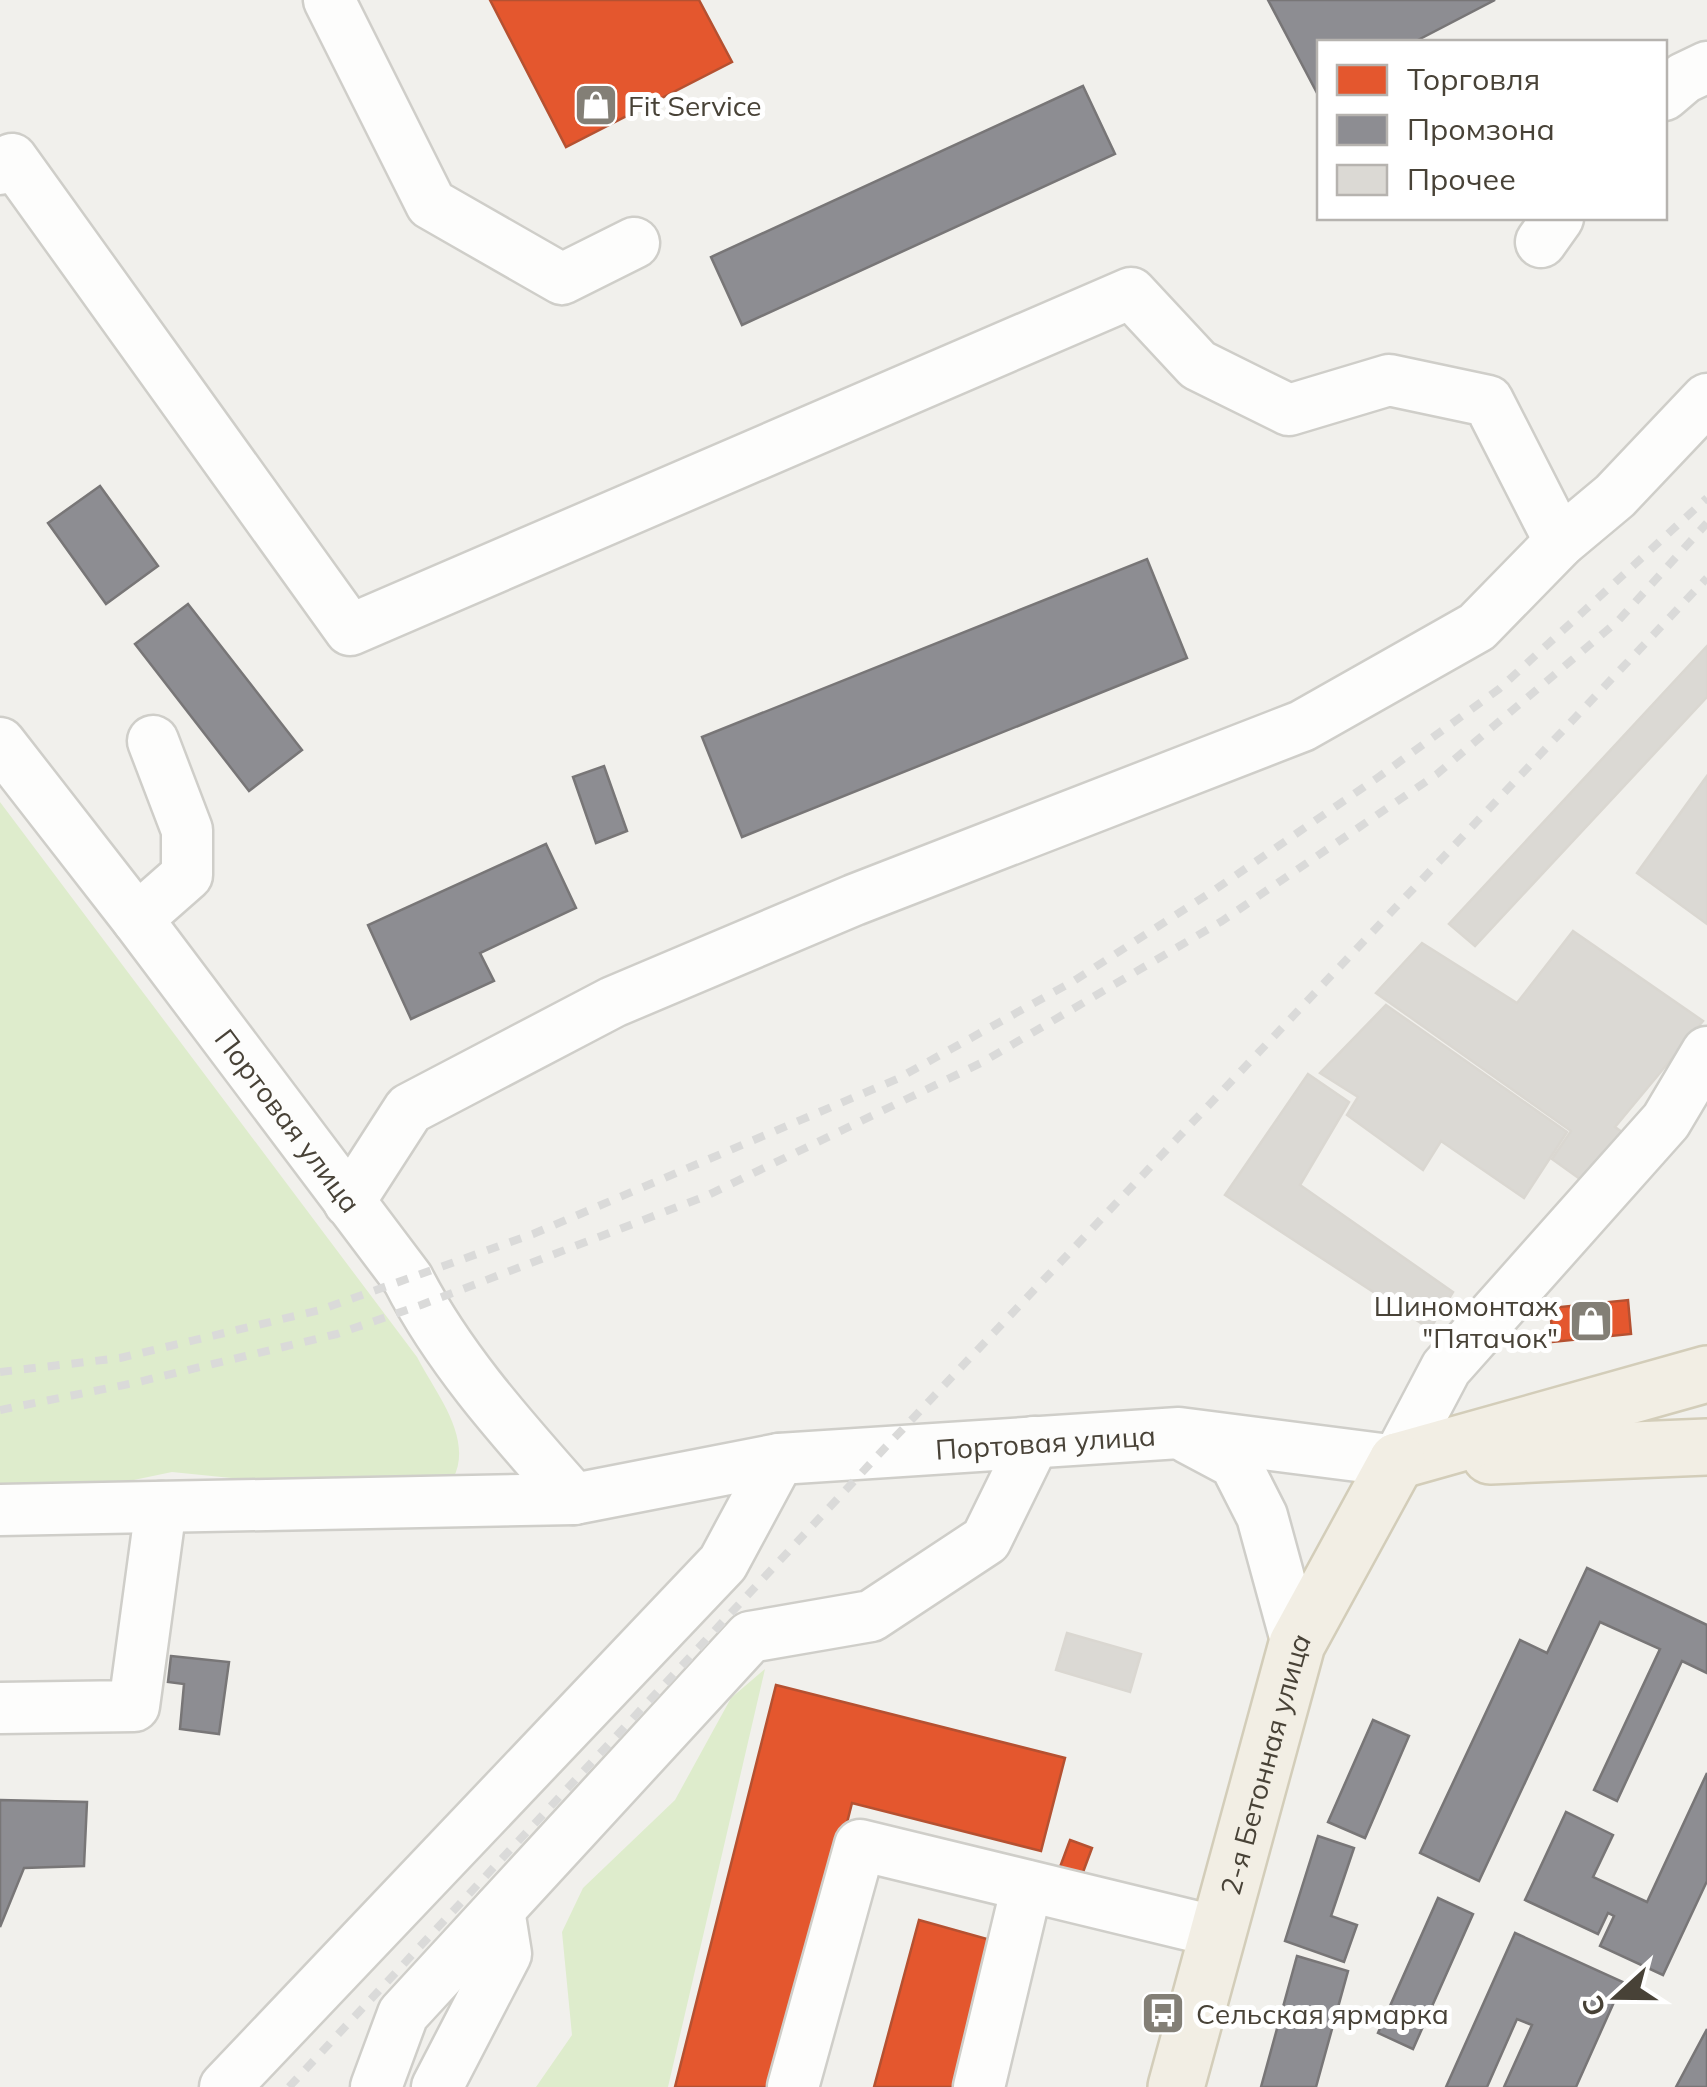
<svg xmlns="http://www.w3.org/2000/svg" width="1707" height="2087" font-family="Mulish,sans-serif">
	<rect width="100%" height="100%" fill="#f1f0ec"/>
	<g fill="#deeccc">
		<path d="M 0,802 L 417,1357 C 436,1394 474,1438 453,1479 L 310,1486 L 172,1472 L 105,1486 L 0,1489 Z"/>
		<polygon points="765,1669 668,2087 536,2087 572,2035 562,1932 583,1888 675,1800 731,1698"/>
	</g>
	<g fill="#e4572e" stroke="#b55131" stroke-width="2.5">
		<polygon points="490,0 699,0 732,62 566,147"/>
		<polygon points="1628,1300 1631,1334 1553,1342 1550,1308"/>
		<polygon points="776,1685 1065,1758 1041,1851 852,1803 780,2087 675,2087"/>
		<polygon points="1070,1840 1092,1848 1082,1875 1060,1867"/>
		<polygon points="919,1920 998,1942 958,2087 874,2087"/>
	</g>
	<g fill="#8d8d92" stroke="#787677" stroke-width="2.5">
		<polygon points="1268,0 1495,0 1414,42 1320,42 1317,93"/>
		<polygon points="1083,86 1115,154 742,325 711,257"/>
		<polygon points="100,486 158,566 106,604 48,523"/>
		<polygon points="1147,559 1187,658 742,837 702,737"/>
		<polygon points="188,604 302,750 249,791 135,644"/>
		<polygon points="604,766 627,831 596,843 573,777"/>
		<polygon points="546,844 576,908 480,953 494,981 411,1019 368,925"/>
		<polygon points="1587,1568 1707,1625 1707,1673 1682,1661 1617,1801 1594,1790 1660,1649 1600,1622 1479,1881 1420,1853 1520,1640 1547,1653"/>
		<polygon points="171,1656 229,1662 219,1734 180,1729 184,1684 168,1682"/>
		<polygon points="1373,1720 1409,1736 1365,1838 1328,1822"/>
		<polygon points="1707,1773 1707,1881 1663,1975 1600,1946 1614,1916 1608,1913 1598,1934 1525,1900 1566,1812 1613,1835 1593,1877 1647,1902"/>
		<polygon points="0,1800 87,1802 84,1866 24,1868 0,1927"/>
		<polygon points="1318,1836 1354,1848 1331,1916 1357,1925 1344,1962 1285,1941"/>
		<polygon points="1438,1898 1473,1914 1413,2049 1378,2033"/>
		<polygon points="1515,1933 1623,1982 1576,2087 1504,2087 1532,2025 1517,2019 1487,2087 1446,2087"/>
		<polygon points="1297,1956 1348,1971 1316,2087 1261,2087"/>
		<polygon points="1707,2029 1707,2087 1676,2087"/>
	</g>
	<g fill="#dbd9d4" stroke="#dad7d1" stroke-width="2.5">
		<polygon points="1707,646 1707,697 1475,946 1449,924"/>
		<polygon points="1707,776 1707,924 1637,873"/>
		<polygon points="1573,931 1703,1021 1615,1127 1626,1135 1587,1184 1552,1159 1571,1131 1376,993 1422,943 1517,1003"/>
		<polygon points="1386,1005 1567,1132 1524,1198 1441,1141 1423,1170 1347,1115 1358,1097 1320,1073"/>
		<polygon points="1308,1074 1349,1102 1300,1185 1453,1292 1430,1329 1225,1195"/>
		<polygon points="1067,1633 1141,1654 1130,1692 1056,1670"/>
	</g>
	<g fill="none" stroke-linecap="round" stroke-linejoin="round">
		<g stroke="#cfcec9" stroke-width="55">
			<g id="minor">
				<polyline points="329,0 431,204 562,279 634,243"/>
				<polyline points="1664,95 1684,78 1707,67"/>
				<polyline points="0,169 12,159 350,630 1131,293 1198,365 1289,410 1389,380 1488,401 1560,542"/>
				<polyline points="1541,242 1558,218"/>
				<path id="s1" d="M 0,743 L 137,919 L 408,1279 C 450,1361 514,1431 574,1499"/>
				<polyline points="137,919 187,875 187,830 153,741"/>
				<polyline points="349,1202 409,1109 613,1002 854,900 1302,726 1477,627 1560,542 1615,496 1707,399"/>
				<polyline points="1188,1438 1235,1463 1262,1516 1297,1644"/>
				<path id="s2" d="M 0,1510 L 574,1499 L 779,1459 L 1179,1433 L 1397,1461 L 1446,1368 L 1666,1121 L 1707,1052"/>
				<polyline points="0,1708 134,1706 161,1507"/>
				<polyline points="225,2087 723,1563 779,1459"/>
				<polyline points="376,2087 403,2014 750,1637 871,1616 986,1540 1034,1442"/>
				<polyline points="437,2087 506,1954 499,1910"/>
				<polyline points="793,2087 860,1845 1218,1932"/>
				<polyline points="979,2087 1027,1886"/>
			</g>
		</g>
		<g stroke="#d3cdb9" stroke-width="60">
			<g id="major">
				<polyline points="1490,1456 1707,1447"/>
				<polyline points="1397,1461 1707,1374"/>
				<path id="s3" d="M 1176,2087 L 1297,1644 L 1397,1461"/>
			</g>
		</g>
		<use href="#minor" stroke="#fdfdfc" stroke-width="50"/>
		<use href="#major" stroke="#f2eee4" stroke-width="55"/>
		<g stroke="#dadad9" stroke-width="8" stroke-dasharray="12 12" stroke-linecap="butt">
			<polyline points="0,1372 120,1358 320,1310 533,1234 897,1079 1072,982 1213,891 1380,776 1499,689 1707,498"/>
			<polyline points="0,1410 134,1383 337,1334 421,1305 706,1196 981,1063 1222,921 1437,774 1618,621 1707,523"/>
			<polyline points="289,2087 882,1451 1707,578"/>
		</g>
	</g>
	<defs>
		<g id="shop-square" transform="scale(2.25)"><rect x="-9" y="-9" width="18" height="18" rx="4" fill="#837f76" stroke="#fff"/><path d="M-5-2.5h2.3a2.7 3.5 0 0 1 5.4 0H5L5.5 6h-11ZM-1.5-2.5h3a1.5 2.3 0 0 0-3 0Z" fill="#fff"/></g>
		<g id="bus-square" transform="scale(2.25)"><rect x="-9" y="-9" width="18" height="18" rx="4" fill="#837f76" stroke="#fff"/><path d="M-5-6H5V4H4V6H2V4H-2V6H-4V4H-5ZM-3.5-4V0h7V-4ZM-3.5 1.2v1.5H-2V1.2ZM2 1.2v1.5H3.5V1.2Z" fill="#fff"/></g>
	</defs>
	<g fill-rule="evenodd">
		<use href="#shop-square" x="596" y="105"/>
		<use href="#shop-square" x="1591" y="1321"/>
		<use href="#bus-square" x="1163" y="2013"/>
	</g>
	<g text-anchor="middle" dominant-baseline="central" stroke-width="10" stroke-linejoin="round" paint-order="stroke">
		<g font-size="28" fill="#484237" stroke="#fff" text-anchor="start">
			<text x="628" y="105">Fit Service</text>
			<text x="1558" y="1305" text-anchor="end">Шиномонтаж<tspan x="1558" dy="32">"Пятачок"</tspan></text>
			<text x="1196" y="2013">Сельская ярмарка</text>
		</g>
		<g font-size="28" fill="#484237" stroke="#fff">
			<text stroke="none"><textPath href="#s1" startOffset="475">Портовая улица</textPath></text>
			<text stroke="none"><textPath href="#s2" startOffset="1050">Портовая улица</textPath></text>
			<text stroke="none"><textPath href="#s3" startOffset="335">2-я Бетонная улица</textPath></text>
		</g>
	</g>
	<rect x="1317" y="40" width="350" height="180" fill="#ffffff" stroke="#b6b3af" stroke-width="2.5"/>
	<rect x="1337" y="65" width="50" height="30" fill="#e4572e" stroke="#b6b3af" stroke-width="2.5"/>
	<text x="1407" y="90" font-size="30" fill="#484237">Торговля</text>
	<rect x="1337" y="115" width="50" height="30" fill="#8d8d92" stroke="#b6b3af" stroke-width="2.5"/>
	<text x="1407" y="140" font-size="30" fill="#484237">Промзона</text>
	<rect x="1337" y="165" width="50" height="30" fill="#dbd9d4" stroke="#b6b3af" stroke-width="2.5"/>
	<text x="1407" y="190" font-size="30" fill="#484237">Прочее</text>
	<g transform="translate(1617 1997) rotate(249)" stroke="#ffffff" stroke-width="8" paint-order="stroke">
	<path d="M0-8L18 38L0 25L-18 38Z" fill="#484237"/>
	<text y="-15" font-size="28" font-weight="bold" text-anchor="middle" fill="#484237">С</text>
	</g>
</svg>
